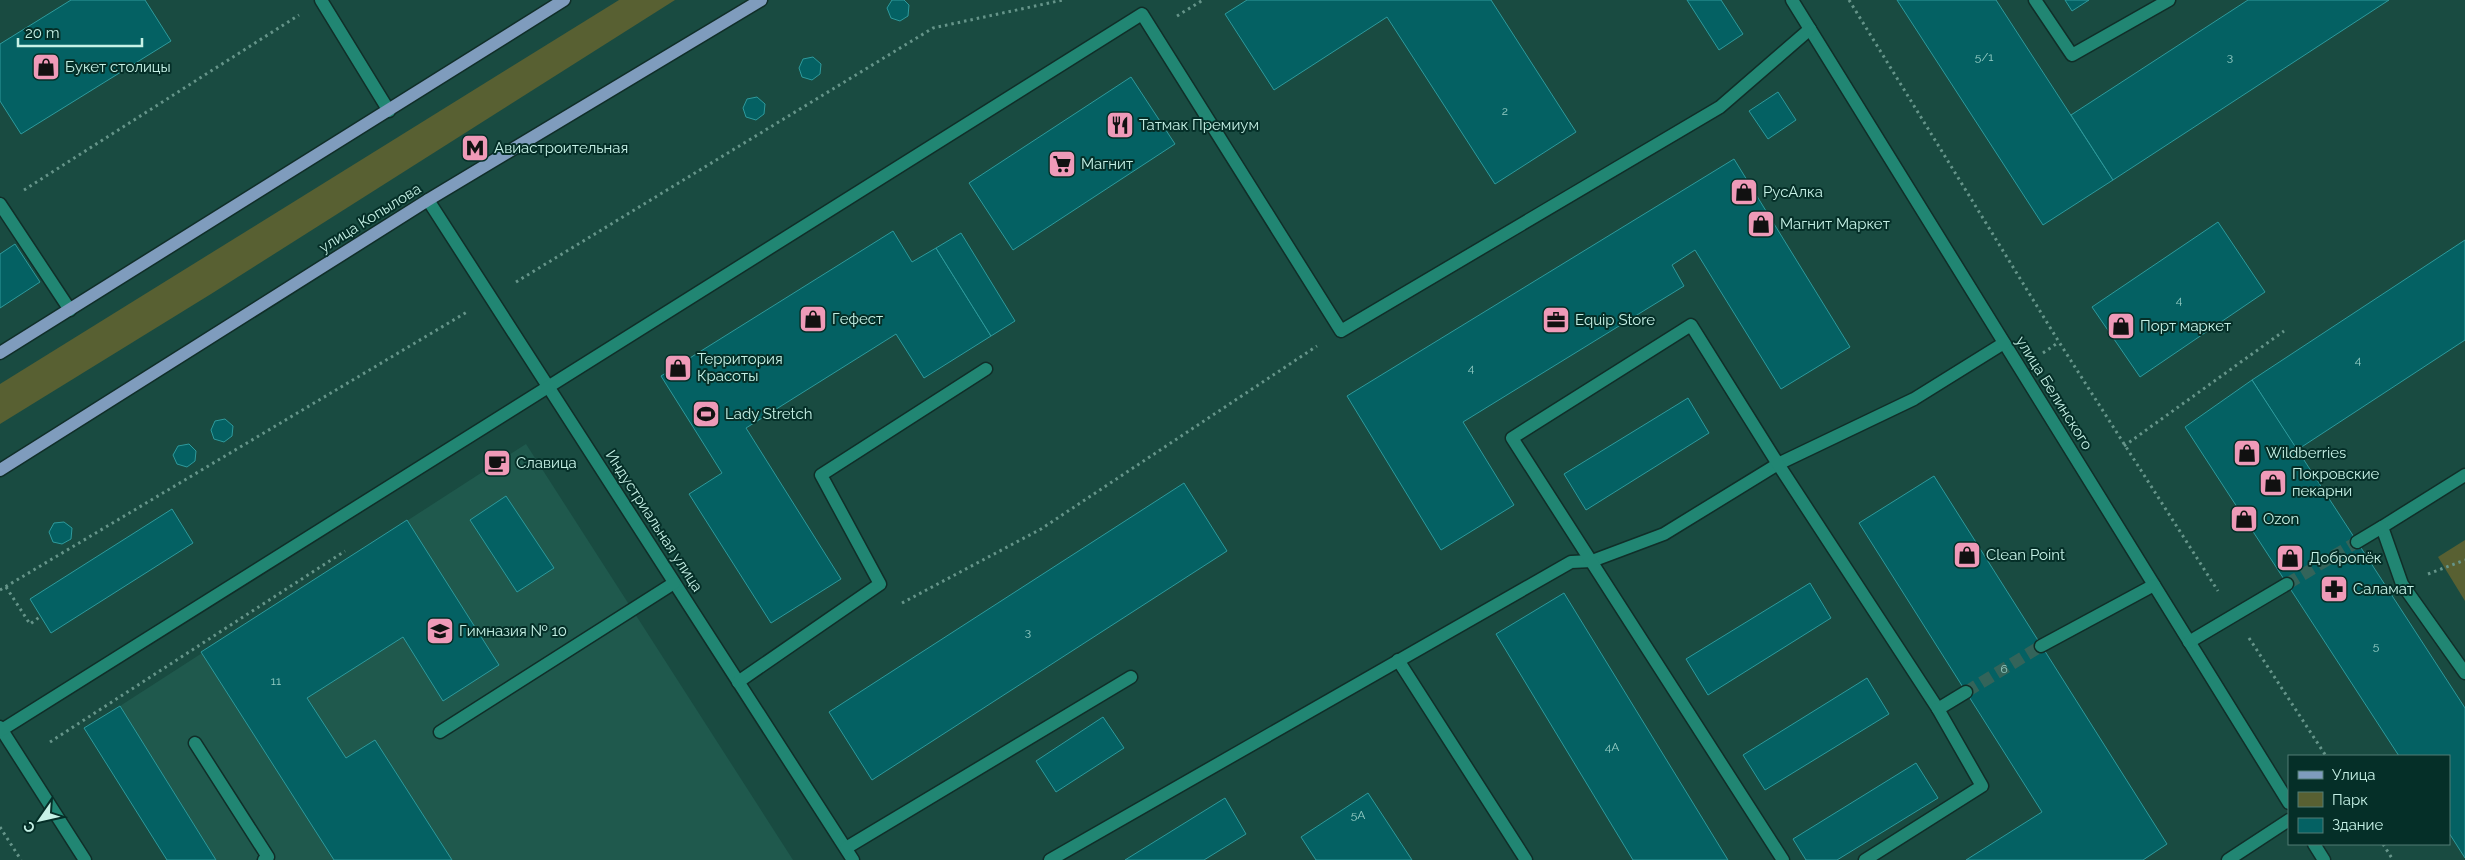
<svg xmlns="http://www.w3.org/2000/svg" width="2465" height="860" font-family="Raleway,sans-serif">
	<rect width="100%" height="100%" fill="#194b41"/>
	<polygon fill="#1f594d" points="526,444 793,860 216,860 120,706"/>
	<g fill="#586032">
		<polygon points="619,0 675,0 211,294 0,424 0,384"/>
		<polygon points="2465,540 2465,601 2438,557"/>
	</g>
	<g fill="#046163" stroke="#2e9a9c">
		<polygon points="71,0 145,0 171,41 21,134 0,101 0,44"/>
		<polygon points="892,0 904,0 909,5 908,16 900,21 891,18 887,8"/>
		<polygon points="1247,0 1491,0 1576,132 1495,184 1387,17 1274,90 1225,14"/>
		<polygon points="1687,0 1721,0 1743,34 1719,50"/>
		<polygon points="1897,0 1996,0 2113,180 2043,225"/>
		<polygon points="2065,0 2089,0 2072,11"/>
		<polygon points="2248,0 2389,0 2113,180 2071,115"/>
		<polygon points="813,57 821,64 820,74 812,80 802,77 799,68 803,59"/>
		<polygon points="1131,77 1175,144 1013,250 969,183"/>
		<polygon points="1778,92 1796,120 1768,139 1749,111"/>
		<polygon points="757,97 765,104 764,114 756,120 746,117 743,108 747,99"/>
		<polygon points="1734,159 1850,347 1781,389 1695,250 1672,265 1684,286 1463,422 1514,505 1441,550 1347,396"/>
		<polygon points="2218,222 2265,292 2140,377 2092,307"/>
		<polygon points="893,231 912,262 936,248 991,336 924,378 896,334 746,428 841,579 771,623 689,494 722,473 661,376"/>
		<polygon points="961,233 1015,321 991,336 936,248"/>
		<polygon points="2465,240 2465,340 2297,450 2252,380"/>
		<polygon points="15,244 40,282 0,308 0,254"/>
		<polygon points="2252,380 2465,708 2465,858 2449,833 2449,756 2399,756 2185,427"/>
		<polygon points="1688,398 1709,433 1586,510 1564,474"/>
		<polygon points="225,419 233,426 232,436 224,442 214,439 211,430 215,421"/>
		<polygon points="189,444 196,451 195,461 187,467 177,464 173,455 178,446"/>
		<polygon points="1934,476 2167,844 2143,860 1966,860 2042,812 1859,523"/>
		<polygon points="1184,483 1227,551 872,780 829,712"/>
		<polygon points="506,496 554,568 517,592 470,520"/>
		<polygon points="172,509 193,543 51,633 30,599"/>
		<polygon points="407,520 499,665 443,701 403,637 307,698 346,758 375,740 452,860 334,860 201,652"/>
		<polygon points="64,522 72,528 71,539 62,544 53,542 49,532 54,523"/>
		<polygon points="1810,583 1831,618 1708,695 1686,659"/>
		<polygon points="1564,593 1728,860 1633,860 1496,634"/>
		<polygon points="1867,678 1889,714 1765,790 1743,755"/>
		<polygon points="120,706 216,860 167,860 84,728"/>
		<polygon points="1103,717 1124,748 1056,792 1036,761"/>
		<polygon points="1916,763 1938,798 1837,860 1806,860 1793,839"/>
		<polygon points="1368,793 1412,860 1316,860 1301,837"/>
		<polygon points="1225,798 1246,834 1204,860 1125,860"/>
	</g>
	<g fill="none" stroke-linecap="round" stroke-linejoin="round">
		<g stroke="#33645a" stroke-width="12" stroke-dasharray="12 6" stroke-linecap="butt">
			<polyline points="2287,584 2357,542"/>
			<polyline points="1966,692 2041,646"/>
		</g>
		<g stroke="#102e28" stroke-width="15">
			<g id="minor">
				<polyline points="321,0 389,111"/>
				<polyline points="1792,0 2289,803"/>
				<polyline points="2035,0 2072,55 2169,0"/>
				<polyline points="428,200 853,860"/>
				<polyline points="0,204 70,310"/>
				<polyline points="2465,475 2382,527 2402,584 2465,673"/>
				<polyline points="2357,542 2382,527"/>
				<polyline points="2189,642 2287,584"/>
				<polyline points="2041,646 2154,585"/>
				<polyline points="1398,660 1526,860"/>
				<polyline points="738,682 880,584 821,475 986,369"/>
				<polyline points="0,727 85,860"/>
				<polyline points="0,731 1142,14 1341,331 1720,107 1810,29"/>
				<polyline points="440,732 674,583"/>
				<polyline points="195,743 268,857 264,860"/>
				<polyline points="2314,844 2324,860"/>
				<polyline points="846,848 1131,677"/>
				<polyline points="1050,860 1571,562 1592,561 1664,534 1778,464 1914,399 2004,343"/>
				<polyline points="1783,860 1512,438 1691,325 1778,464 1938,709"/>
				<polyline points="1865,860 1982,786 1938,709 1966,692"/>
				<polyline points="2228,860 2289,820"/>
			</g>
		</g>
		<g stroke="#102e28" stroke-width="15">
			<g id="major">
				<polyline points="0,353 564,0"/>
				<polyline points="0,470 428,200 761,0"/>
			</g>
		</g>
		<g stroke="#66958a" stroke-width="3" stroke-dasharray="2.5 4" stroke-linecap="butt">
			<polyline points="1849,0 2059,342 2218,591"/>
			<polyline points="1177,16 1203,0"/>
			<polyline points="24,190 299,15"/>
			<polyline points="516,282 933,28 1063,0"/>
			<polyline points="2043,353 2059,342"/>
			<polyline points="2124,446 2284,331"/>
			<polyline points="2428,574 2465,560"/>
			<polyline points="6,587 30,624 41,616"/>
			<polyline points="0,590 467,312"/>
			<polyline points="902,603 1041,529 1317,346"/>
			<polyline points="2249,638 2326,756"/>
			<polyline points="50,742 345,551"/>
			<polyline points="0,827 21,860"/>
			<polyline points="2383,844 2393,860"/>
		</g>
		<use href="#minor" stroke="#218673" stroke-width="12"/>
		<use href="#major" stroke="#7f9cbd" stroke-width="12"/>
	</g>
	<defs>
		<g id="shop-square" transform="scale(1.4375)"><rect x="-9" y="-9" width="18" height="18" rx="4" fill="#ef9ab8" stroke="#052f28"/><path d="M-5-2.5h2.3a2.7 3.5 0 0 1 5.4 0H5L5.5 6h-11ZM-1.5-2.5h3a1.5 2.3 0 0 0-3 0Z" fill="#111"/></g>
		<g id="restaurant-square" transform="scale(1.4375)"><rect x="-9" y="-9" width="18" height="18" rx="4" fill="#ef9ab8" stroke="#052f28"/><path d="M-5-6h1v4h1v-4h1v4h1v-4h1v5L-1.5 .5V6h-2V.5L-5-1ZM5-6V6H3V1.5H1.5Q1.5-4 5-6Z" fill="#111"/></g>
		<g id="metro-square" transform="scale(1.4375)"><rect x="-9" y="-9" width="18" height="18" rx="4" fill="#ef9ab8" stroke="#052f28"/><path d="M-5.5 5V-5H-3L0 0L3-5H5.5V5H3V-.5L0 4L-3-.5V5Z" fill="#111"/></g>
		<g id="supermarket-square" transform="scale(1.4375)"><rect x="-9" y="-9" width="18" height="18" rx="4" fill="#ef9ab8" stroke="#052f28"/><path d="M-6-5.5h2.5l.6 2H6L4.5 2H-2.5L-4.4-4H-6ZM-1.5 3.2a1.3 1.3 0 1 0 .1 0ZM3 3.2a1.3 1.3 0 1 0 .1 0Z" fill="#111"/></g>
		<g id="office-square" transform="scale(1.4375)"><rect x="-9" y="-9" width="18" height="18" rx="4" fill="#ef9ab8" stroke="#052f28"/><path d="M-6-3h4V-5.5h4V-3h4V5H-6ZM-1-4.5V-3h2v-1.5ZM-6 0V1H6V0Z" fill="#111"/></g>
		<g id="stadium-square" transform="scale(1.4375)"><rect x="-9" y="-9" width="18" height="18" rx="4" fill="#ef9ab8" stroke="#052f28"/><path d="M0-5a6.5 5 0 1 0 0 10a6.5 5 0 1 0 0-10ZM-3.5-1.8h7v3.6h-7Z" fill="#111"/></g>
		<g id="cafe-square" transform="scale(1.4375)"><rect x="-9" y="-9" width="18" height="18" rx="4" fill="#ef9ab8" stroke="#052f28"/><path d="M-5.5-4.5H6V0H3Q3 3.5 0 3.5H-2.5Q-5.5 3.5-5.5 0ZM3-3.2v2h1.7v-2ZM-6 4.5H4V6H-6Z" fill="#111"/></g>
		<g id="pharmacy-square" transform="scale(1.4375)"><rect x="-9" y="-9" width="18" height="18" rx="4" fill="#ef9ab8" stroke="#052f28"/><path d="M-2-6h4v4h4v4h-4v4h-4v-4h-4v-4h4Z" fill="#111"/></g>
		<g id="school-square" transform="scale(1.4375)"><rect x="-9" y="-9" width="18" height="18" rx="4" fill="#ef9ab8" stroke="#052f28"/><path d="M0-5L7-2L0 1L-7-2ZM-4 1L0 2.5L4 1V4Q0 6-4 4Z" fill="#111"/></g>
	</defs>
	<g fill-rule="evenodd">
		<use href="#shop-square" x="46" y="67"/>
		<use href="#restaurant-square" x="1120" y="125"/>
		<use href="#metro-square" x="475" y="148"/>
		<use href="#supermarket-square" x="1062" y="164"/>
		<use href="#shop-square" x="1744" y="192"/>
		<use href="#shop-square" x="1761" y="224"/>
		<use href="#shop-square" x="813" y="319"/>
		<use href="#office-square" x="1556" y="320"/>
		<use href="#shop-square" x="2121" y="326"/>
		<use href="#shop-square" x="678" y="368"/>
		<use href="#stadium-square" x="706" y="414"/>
		<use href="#shop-square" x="2247" y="453"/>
		<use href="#cafe-square" x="497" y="463"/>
		<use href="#shop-square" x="2273" y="483"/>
		<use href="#shop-square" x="2244" y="519"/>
		<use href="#shop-square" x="1967" y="555"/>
		<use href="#shop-square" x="2290" y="558"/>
		<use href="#pharmacy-square" x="2334" y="589"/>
		<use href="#school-square" x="440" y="631"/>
	</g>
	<g text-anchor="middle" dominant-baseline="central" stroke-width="4" stroke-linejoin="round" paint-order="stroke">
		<g font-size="12" fill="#96cdc5">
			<text x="1984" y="57">5/1</text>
			<text x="2230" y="57">3</text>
			<text x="1505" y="111">2</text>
			<text x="2179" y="300">4</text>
			<text x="2358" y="360">4</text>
			<text x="1471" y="368">4</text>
			<text x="1028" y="632">3</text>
			<text x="2376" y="646">5</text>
			<text x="2004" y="669">6</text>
			<text x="276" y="681">11</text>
			<text x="1612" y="747">4А</text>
			<text x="1358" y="815">5А</text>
		</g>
		<g font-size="15" fill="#c6f1e6" stroke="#052f28" text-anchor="start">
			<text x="65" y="67">Букет столицы</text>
			<text x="1139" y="125">Татмак Премиум</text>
			<text x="494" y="148">Авиастроительная</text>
			<text x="1081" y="164">Магнит</text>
			<text x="1763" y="192">РусАлка</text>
			<text x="1780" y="224">Магнит Маркет</text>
			<text x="832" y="319">Гефест</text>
			<text x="1575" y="320">Equip Store</text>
			<text x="2140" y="326">Порт маркет</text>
			<text x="697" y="359">Территория<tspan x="697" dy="17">Красоты</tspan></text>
			<text x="725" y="414">Lady Stretch</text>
			<text x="2266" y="453">Wildberries</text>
			<text x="516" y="463">Славица</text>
			<text x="2292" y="474">Покровские<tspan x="2292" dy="17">пекарни</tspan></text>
			<text x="2263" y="519">Ozon</text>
			<text x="1986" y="555">Clean Point</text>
			<text x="2309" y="558">Добропёк</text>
			<text x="2353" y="589">Саламат</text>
			<text x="459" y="631">Гимназия № 10</text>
		</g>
		<g font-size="15" fill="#c6f1e6" stroke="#052f28">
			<text transform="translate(370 218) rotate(-32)">улица Копылова</text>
			<text transform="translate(2054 393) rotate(58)">улица Белинского</text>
			<text transform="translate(654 521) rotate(57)">Индустриальная улица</text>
		</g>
	</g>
	<rect x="2288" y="755" width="162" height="90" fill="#052f28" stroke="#527d74"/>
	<rect x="2298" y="771" width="25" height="8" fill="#7f9cbd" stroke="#527d74"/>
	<text x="2332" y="780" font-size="15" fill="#c6f1e6">Улица</text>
	<rect x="2298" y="792" width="25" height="15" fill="#586032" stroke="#527d74"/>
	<text x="2332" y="805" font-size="15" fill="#c6f1e6">Парк</text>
	<rect x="2298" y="818" width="25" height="15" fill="#046163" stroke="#527d74"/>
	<text x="2332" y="830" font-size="15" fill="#c6f1e6">Здание</text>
	<g transform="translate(40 820) rotate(236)" stroke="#052f28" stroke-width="4" paint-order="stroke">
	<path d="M0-4L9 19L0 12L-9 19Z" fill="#c6f1e6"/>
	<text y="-8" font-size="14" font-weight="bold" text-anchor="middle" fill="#c6f1e6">С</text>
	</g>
	<path d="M18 38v8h124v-8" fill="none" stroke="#c6f1e6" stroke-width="2.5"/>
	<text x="25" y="38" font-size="15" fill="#c6f1e6" stroke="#052f28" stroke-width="4" paint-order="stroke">20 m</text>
</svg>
